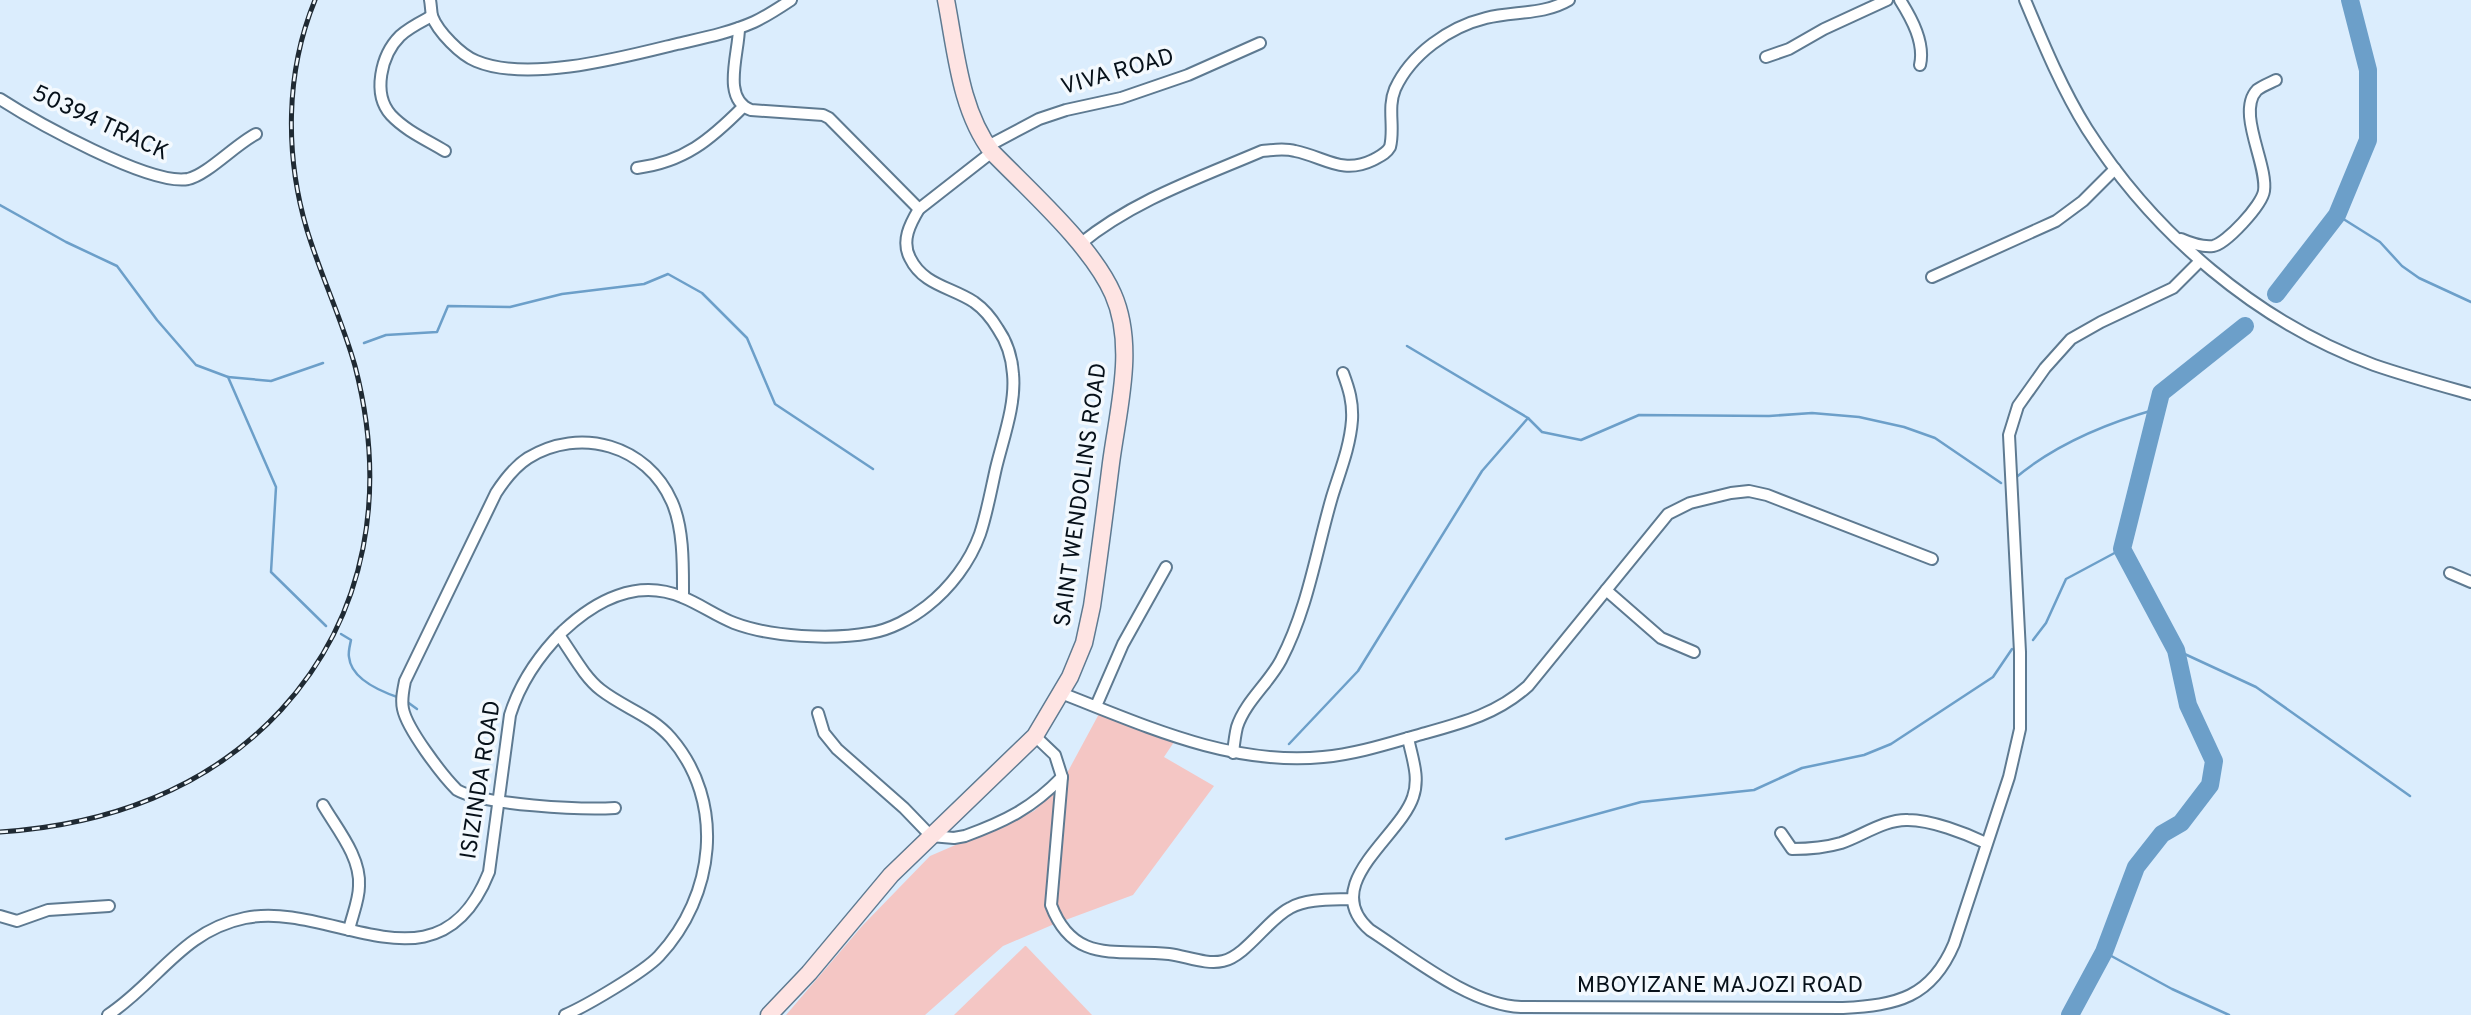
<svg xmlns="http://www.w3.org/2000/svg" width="2471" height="1015" font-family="Overpass,sans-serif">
	<rect width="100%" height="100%" fill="#dbedfd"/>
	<g fill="#f4c6c4">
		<polygon points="1100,712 1174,742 1164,757 1214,786 1133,895 1052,925 1003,946 925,1015 786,1015 863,925 930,856 1034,811 1056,789 1066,775"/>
		<polygon points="1026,946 1092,1015 954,1015 1025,946"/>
	</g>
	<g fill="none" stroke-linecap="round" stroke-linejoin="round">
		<g stroke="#6c9fc9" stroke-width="2.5">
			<polyline points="0,205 66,242 117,266 157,320 196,365 228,377 276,487 271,572 326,626"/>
			<polyline points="2337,215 2380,242 2402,266 2419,278 2471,302"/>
			<polyline points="364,343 386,335 437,332 448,306 510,307 562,294 644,284 668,274 702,293 747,338 775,404 873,469"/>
			<polyline points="1407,346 1528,418 1542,432 1581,440 1639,415 1769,416 1812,413 1859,417 1904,427 1935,438 2001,483"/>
			<polyline points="228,377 271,381 323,363"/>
			<path d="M 2014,479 C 2054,445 2107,423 2157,409"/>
			<path d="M 341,634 L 351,640 C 350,645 348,652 349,657 C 351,679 382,692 400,698"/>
			<polyline points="2033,640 2046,623 2066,579 2122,549"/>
			<polyline points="2176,650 2256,687 2410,796"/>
			<polyline points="406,701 417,709"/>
			<polyline points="1289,744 1358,671 1482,471 1528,418"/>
			<polyline points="1506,839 1641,802 1754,790 1802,768 1864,755 1891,744 1993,677 2012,649"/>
			<polyline points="2104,952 2172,989 2229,1015"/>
		</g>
		<g stroke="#6c9fc9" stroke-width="18">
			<polyline points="2276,294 2337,215 2368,140 2368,70 2350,0"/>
			<polyline points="2070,1015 2104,952 2136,867 2162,834 2181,823 2210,785 2214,761 2188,705 2176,650 2122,549 2161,393 2245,326"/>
		</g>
		<g stroke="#5e7a91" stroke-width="14">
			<g id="street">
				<path d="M 430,0 C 431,5 431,11 432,16 C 438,32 461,55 476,61 C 528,83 624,57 677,44 C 703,38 729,33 754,22 C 767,16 779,8 791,0"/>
				<path d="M 1900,0 C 1912,19 1925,43 1920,65"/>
				<path d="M 2025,0 C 2043,43 2062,89 2087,129 C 2154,234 2257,322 2374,365 C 2406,376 2439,385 2471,394"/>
				<path d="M 432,16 C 421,22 410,27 400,36 C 381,55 372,94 391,115 C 406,131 427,140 445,151"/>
				<path d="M 739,28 C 739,53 721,99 751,110 L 823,115 L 829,118 L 919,209"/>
				<polyline points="1766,57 1789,49 1824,29 1887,0"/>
				<path d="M 0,99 C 34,121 150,186 188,179 C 207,175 236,144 256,134"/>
				<polyline points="988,146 1039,119 1066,110 1121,98 1188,75 1260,43"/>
				<path d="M 637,168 C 684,162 710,140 743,107"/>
				<path d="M 2181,239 C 2190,243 2203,247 2213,246 C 2226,244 2262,205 2264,191 C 2268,164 2236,112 2257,90 C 2262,86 2270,83 2276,80"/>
				<path d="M 1080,244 C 1134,200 1199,178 1262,151 C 1273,150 1284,148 1295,151 C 1325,157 1342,175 1373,160 C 1380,156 1386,154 1390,147 C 1395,128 1387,108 1395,89 C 1411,54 1449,27 1486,18 C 1514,11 1544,15 1569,0"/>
				<polyline points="1932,277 2056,221 2083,201 2115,169"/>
				<polyline points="2450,573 2471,582"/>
				<polyline points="1606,590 1661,638 1694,652"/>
				<path d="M 559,635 C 572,653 584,677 601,690 C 624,708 651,715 671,738 C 726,802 715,896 659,956 C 644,972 586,1006 565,1015"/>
				<path d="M 1061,693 C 1146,726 1231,766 1323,757 C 1357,754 1390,743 1422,734 C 1462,723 1497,714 1528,686 L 1668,514 L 1690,503 L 1731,493 L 1749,491 L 1767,495 L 1932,559"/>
				<polyline points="1096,706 1123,644 1166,567"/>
				<path d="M 818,713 L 824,733 L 837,749 L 904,808 L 931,836 L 954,838 L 965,836 C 1006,821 1032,808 1062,777"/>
				<path d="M 1035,736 L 1055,755 L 1062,777 L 1051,905 C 1074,966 1119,948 1169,954 C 1186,956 1206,965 1223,961 C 1246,956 1268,919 1290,908 C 1308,898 1333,900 1353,899"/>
				<path d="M 1408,738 C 1412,758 1420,777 1413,797 C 1400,837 1318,885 1370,930 C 1412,957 1470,1005 1521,1007 L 1843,1008 C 1897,1005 1931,998 1954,944 L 2009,777 L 2020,729 L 2020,652 L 2009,435 L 2018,406 L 2045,368 L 2071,339 L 2101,322 L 2173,288 L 2200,261"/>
				<path d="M 1233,753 C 1234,744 1235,735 1237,727 C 1245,702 1269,683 1281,660 C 1308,608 1316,552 1332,497 C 1340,471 1350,447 1352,420 C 1353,402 1349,389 1343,373"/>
				<path d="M 323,805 C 337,829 361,857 359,886 C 359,900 352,916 349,930"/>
				<path d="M 615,808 C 582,810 483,805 457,790 C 442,775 407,729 403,709 C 401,700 403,691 405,681 L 496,493 C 505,479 514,467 528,458 C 580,426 647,445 672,502 C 684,529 683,568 683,597"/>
				<path d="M 1781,833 L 1792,849 C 1809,849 1824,848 1841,843 C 1862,836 1885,819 1908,820 C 1931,820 1965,833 1986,843"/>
				<polyline points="0,916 17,921 48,910 109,906"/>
				<path d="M 108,1015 C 158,982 182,931 245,918 C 332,900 438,1000 489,872 L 510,715 C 520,683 539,655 563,631 C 595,601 637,578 682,597 C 700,604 716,616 734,623 C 771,637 831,640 870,633 C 890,630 912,618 927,606 C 950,588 970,562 980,534 C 987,513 991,490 996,468 C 1003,439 1016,404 1013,374 C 1012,359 1007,342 998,329 C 992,319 984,309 974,302 C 951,287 923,285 910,258 C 901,241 910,224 919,209 L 992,152"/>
			</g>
		</g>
		<g stroke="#5e7a91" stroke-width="19">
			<path id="secondary" d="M 769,1015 L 809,973 L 891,875 L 1035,736 L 1070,677 L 1084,643 L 1092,606 C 1099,558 1105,511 1111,463 C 1118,409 1136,346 1113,294 C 1092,246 1030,191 992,152 C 960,110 956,51 946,0"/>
		</g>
		<use href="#street" stroke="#fff" stroke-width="10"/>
		<use href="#secondary" stroke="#fee4e3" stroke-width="16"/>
		<g stroke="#1f2a33" stroke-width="5">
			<path id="rail" d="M 0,832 C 106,825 207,790 281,710 C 369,614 387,489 355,366 C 342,320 321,276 307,230 C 285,156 285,73 315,0"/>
		</g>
		<use href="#rail" stroke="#f3f9fe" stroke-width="2.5" stroke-dasharray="8" stroke-linecap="butt"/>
	</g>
	<g text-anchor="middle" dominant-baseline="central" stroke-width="7" stroke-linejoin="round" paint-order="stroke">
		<g font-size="23" fill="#07111a" stroke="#f3f9fe">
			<text transform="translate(1118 73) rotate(-16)">VIVA ROAD</text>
			<text transform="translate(100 124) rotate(25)">50394 TRACK</text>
			<text transform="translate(1082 495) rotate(-82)">SAINT WENDOLINS ROAD</text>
			<text transform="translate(482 780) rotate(-81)">ISIZINDA ROAD</text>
			<text x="1720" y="986">MBOYIZANE MAJOZI ROAD</text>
		</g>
	</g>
</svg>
